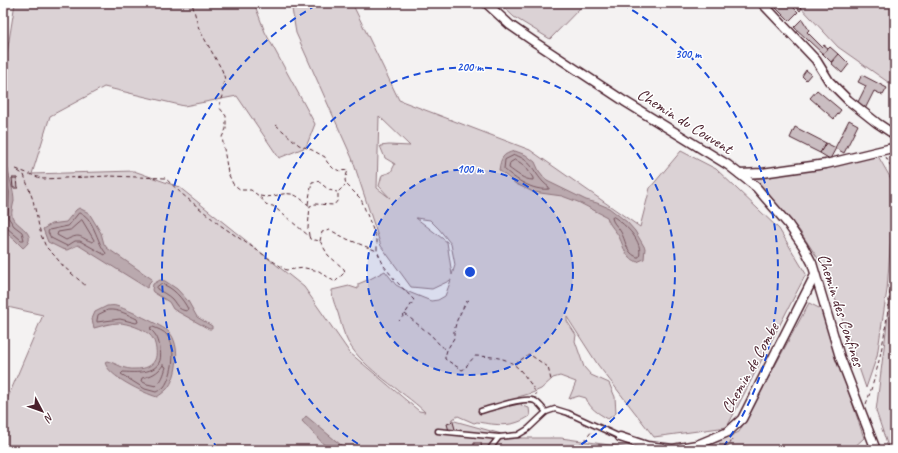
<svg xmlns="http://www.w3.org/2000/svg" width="898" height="453" font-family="Caveat,sans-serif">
	<rect width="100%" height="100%" fill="#f4f2f2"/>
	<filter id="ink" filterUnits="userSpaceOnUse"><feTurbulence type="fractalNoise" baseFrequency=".025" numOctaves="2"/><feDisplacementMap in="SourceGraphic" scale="8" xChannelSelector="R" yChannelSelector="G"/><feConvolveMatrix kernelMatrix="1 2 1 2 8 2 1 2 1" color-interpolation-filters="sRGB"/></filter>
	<g filter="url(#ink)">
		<g fill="#dbd2d5" stroke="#927880" fill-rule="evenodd">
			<path d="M 15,3 L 254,3 L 265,32 L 315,124 L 306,147 L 279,158 L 237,96 L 184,106 L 104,87 L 50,116 L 32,174 L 134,171 L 179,187 L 304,287 L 350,353 L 419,411 L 425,412 C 402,390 364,370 348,342 C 343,333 341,323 338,313 C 335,305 332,299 332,290 L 349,286 L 358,289 L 358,284 L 370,279 L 385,271 L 396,285 L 411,293 L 431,301 L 438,300 L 445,296 L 451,280 L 432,289 L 411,287 L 381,246 L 352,158 L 296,33 L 291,3 L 352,3 L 399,100 L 530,150 L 640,227 L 650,188 L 681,151 L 716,169 L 779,229 L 806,274 L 727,427 L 654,437 L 598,365 L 567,317 L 567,321 L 576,335 L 575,341 L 584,367 L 591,375 L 609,383 L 615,397 L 616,413 L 608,419 C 598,413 590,409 586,398 L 579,396 L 569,399 L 576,382 L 560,376 L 553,378 L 541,389 L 532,393 L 518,397 L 522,406 L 529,408 L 530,416 C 512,428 498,425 477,422 L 474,423 L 458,416 L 451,420 L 516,438 L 561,438 L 644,450 L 3,450 L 3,409 L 43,315 L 3,306 L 3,53 L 7,53 ZM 379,116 L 410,146 L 389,145 L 380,146 L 385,158 L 395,164 L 391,172 L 382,175 L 379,186 L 390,198 L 377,188 ZM 416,218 L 430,220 L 439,229 L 451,244 L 455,265 L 452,275 L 447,242 Z"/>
			<polygon points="499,3 585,3 550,39 514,17"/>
			<polygon points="797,3 895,3 895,87 838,47"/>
			<polygon points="878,156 894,184 892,223 887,290 877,356 866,388 825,269 799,230 755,179 832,166"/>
			<polygon points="895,261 895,450 889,450 876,411"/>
			<polygon points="809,303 821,309 864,438 851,450 687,450 710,445 739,432"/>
		</g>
		<g fill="#baa9ae" stroke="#8d727a">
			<path d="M 515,151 L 526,155 L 535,162 L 539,171 L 547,181 L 586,200 L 597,203 L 609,208 L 627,222 L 635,231 L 645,248 L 644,259 L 637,262 C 634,260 631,259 629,257 C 624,252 623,245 620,239 C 617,231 609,226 607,217 L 578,202 L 562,196 L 533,192 L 527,189 L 516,184 L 499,170 C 501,158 502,154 515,151 Z"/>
			<path d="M 3,166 L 8,169 C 9,180 14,189 14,201 C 13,206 11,212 12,216 C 15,226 41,234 23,248 L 15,240 L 3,230 Z"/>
			<polygon points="79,208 89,213 101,233 104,244 107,248 152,279 147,288 78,245 67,250 62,249 48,242 43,229 51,224 66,222 76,210"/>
			<polygon points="160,280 165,281 177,289 188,301 197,317 212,326 212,329 209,329 173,309 169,302 153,292 152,290 153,284"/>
			<path d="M 107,306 C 110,306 114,305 116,306 C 125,308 163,326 169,332 C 181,344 178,377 167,389 C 164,392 160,395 157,397 C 144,393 107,376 105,362 L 107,361 C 119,364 123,370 136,369 C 150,369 158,362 156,349 C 155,343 154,339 150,335 C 144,329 127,323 119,323 C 110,323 102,326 94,328 L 92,319 L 95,312 Z"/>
			<polygon points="306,416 341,445 349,450 329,450 302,421"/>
		</g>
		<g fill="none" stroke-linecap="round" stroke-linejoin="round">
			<g stroke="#77565f" stroke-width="1">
				<path d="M 515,155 C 535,161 534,177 549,187 L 549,189 C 533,191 516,180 504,169 L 505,160 Z"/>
				<path d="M 515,160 C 525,164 528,170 533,178 L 533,180 C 524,180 516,173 509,168 L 510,163 Z"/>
				<polyline points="3,170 9,192 8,217 14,226 22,232 24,240 21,240 7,228 3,227"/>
				<path d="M 79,213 C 93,214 97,244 106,253 L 105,255 L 80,241 L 75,241 L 67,246 L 51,238 L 48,232 L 49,230 L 68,226 Z"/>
				<path d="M 614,217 C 626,225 644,242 639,257 L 637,257 C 635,256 633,255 631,253 C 625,247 625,237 619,229 C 616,225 613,223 612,218 Z"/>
				<path d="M 82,220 L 94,240 L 93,242 C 79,238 82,232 66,240 L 57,235 L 58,232 L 70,230 Z"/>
				<path d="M 161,284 C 172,286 183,299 188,309 L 187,311 C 178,310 177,305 172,299 C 168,295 162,292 157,289 L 157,287 Z"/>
				<path d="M 108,310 C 119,309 128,315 137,319 L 138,322 L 136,323 L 120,319 L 97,322 L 97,320 L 98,315 Z"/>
				<path d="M 151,327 L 153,327 C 158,329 164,331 167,335 C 177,347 173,375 164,387 C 162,389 158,391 156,392 L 145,389 L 121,374 L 123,372 C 140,373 165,374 160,349 C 159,341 157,335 151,330 Z"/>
				<path d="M 163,365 L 166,367 C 164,374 162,381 156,386 L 147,384 L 141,381 L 142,378 C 151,376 158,373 163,365 Z"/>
			</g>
		</g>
		<g fill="#cabdc1" stroke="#4a1f2b">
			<polygon points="777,3 797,3 802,8 800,11 794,4 792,6 798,12 789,21 774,6"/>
			<polygon points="802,19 809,30 807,32 822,47 824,45 828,48 823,54 794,27"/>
			<polygon points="830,47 838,54 831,62 823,54"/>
			<polygon points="839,54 849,64 842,73 831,63"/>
			<polygon points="806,70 811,74 806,80 802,76"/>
			<polygon points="862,75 887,88 883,95 874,91 865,109 857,104 866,86 858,82"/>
			<polygon points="817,90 841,110 834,119 810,98"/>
			<polygon points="849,120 858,125 844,153 835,148"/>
			<polygon points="795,127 826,143 820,153 790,138"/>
			<polygon points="826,143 836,148 830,159 820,153"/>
			<polygon points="12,178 17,178 18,188 13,188"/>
			<polygon points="453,422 455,429 449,431 447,424"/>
			<polygon points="474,443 481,443 482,450 474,450"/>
		</g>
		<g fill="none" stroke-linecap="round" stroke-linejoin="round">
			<g stroke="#4a1f2b" stroke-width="7">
				<g id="lane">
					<path d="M 481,411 C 493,408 524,396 535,401 C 540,404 543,409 546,412"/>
					<polyline points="438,431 499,437 518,435 528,429 546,412 555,409 568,413 620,437"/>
					<polyline points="489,450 499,437"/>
				</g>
			</g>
			<g stroke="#4a1f2b" stroke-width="11">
				<g id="street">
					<polyline points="486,3 510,25 536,43 624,101 728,165 756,187 788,224 803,246 812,263 840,357 876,450"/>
					<polyline points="762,3 816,60 829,81 848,100 877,123 895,135"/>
					<polyline points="740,174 762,173 826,164 888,149 895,148"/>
					<polyline points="620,437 647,446 673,449 697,445 728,432 742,419 815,275"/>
				</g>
			</g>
			<g stroke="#4a1f2b" stroke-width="1" stroke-dasharray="4 3" stroke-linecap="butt">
				<polyline points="276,125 299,145 312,150 325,157 327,162 334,169 341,171 348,170 345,180 346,184 361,199 377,240 377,251 384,266 395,280 414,300 405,314 399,321"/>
				<polyline points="886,157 895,175"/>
				<polyline points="16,169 43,179 109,176 165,178 182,194 220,225 286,270 305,268 319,271 335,282 345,272 344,269 328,255 320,241 310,239 309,236 273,206 267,205 259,196 251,190 241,190 233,184 228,173 222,137 226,129 226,116 219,107 223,96 222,87 225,79 222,70 199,29 192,3"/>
				<polyline points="18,171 24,175 33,200 41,235 46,247 54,255 64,267 86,286"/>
				<path d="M 260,196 C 273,199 280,192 291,194 C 298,195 304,202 310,206"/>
				<polyline points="308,204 312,182 318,181 329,190 337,192"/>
				<polyline points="309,236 308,228 310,206 315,204 334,205 338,200 338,192 346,184"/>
				<polyline points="320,241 322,232 330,230 347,239 377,251"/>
				<path d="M 469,300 L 466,302 L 457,320 L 454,331 L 454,338 L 447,350 L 445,357 L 445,359 L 462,370 L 466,368 L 467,365 L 475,356 C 500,357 512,357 527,379 C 531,384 535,390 536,395"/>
				<polyline points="405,314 431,335 440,345 447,350"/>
				<polyline points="515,364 529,354 548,367 551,380"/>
				<path d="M 866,404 C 886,351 890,295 895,238"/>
				<polyline points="573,450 585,440 592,431"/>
				<polyline points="727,450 733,438"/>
			</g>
			<use href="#lane" stroke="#fff" stroke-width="4"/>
			<use href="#street" stroke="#fff" stroke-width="8"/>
		</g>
	</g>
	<circle cx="470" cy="272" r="103" fill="#1d4ed8" fill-opacity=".12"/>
	<g fill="none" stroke="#1d4ed8" stroke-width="2" stroke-dasharray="7 5">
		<circle cx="470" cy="272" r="103"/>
		<path d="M368 450A205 205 0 1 1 572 450"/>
		<path d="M218 449A308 308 0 0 1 318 4M622 4A308 308 0 0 1 722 449"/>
	</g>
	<g text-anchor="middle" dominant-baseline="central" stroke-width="3" stroke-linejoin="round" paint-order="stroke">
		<g font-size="17" fill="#4a1f2b" stroke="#fff">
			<text transform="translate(685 121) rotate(32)">Chemin du Couvent</text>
			<text transform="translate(841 310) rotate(72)">Chemin des Confines</text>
			<text transform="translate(750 368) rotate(-61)">Chemin de Combe</text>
		</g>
	</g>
	<circle cx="470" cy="272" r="6" fill="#1d4ed8" stroke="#fff" stroke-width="2"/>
	<g font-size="12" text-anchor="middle" font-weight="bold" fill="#1d4ed8" stroke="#fff" stroke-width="3" stroke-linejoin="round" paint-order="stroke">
		<text x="688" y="58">300 m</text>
		<text x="470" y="71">200 m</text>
		<text x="470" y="173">100 m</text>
	</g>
	<rect width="898" height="453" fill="none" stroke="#fff" stroke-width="16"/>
	<rect x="8" y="8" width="882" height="437" fill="none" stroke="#4a1f2b" stroke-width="1.5" filter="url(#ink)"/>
	<g transform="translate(42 411) rotate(131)" stroke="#ffffff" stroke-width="3" paint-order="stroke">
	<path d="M0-3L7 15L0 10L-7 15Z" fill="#4a1f2b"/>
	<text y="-6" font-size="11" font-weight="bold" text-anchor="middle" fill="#4a1f2b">N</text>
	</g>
</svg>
